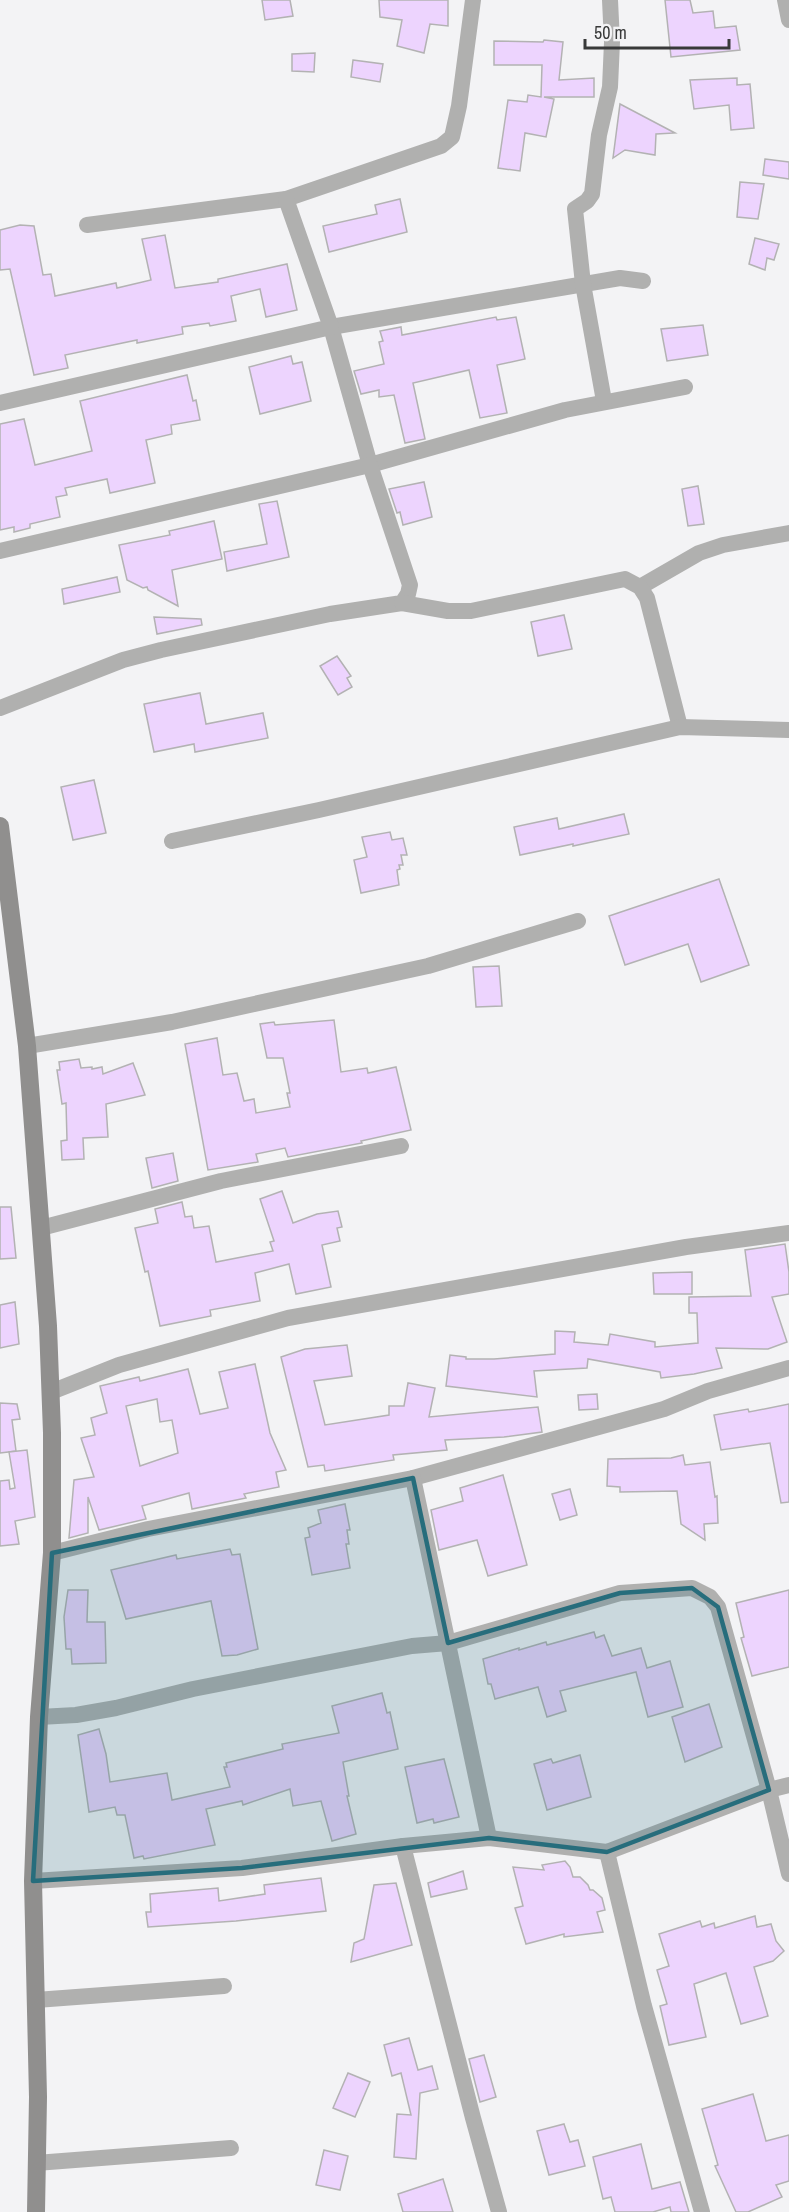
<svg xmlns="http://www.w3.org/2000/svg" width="789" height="2212" font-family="'Archivo Narrow',sans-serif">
	<rect width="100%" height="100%" fill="#f3f3f5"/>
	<g fill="#edd4fe" stroke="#b3b2b3" stroke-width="1.5" fill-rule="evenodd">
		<polygon points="262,0 290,0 293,16 265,20"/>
		<polygon points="379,0 448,0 448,26 430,24 424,53 397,46 402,20 380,17"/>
		<polygon points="665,0 690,0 693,13 713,11 715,28 736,26 740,50 671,57"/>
		<polygon points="544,40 563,42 559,80 594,78 594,97 544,97 554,99 546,137 525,133 520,171 498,168 508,100 527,102 528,95 541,97 542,65 494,65 494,41 543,42"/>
		<polygon points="315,53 314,72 292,71 292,54"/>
		<polygon points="353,60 383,64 380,82 351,77"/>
		<polygon points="737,78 737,85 750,84 754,128 731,130 729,105 694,109 690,80"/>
		<polygon points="620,104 639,114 675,133 656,134 655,155 625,150 613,158"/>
		<polygon points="765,159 789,162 789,179 763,175"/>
		<polygon points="740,182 764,184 758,219 737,217"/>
		<polygon points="400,199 407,232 329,252 323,226 377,214 375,205"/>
		<polygon points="20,225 34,226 43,275 51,274 55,296 116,283 117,288 151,280 142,239 165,235 175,288 218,282 218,279 287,264 297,310 266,317 260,289 231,296 236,321 210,326 209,323 182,327 183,334 137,343 137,340 65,355 68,368 34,375 10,269 0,270 0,230"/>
		<polygon points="755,238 779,244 774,260 767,258 765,270 749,264"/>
		<polygon points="496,317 497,320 516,317 525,359 497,365 507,413 480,418 469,370 413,383 425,439 405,443 394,395 379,397 379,390 361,394 354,371 384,364 379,342 383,341 380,331 401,327 402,335"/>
		<polygon points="703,325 708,355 667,361 661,329"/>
		<polygon points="291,356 293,364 302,362 311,401 260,414 249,367"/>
		<polygon points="187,375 193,401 196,400 200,420 171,425 172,434 146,440 155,483 110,493 107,479 65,488 67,495 56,497 60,517 30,524 30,528 14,532 14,527 0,530 0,424 24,419 35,465 92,451 80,401"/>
		<polygon points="424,482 432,517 403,525 400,512 397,513 389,489"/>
		<polygon points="698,486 704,524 688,526 682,489"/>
		<polygon points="277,501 289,557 227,571 224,552 267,544 259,504"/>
		<polygon points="214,521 222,559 172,570 178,606 148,590 147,587 143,588 127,580 119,545 170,535 169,531"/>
		<polygon points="117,577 120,592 64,604 62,589"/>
		<polygon points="564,615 572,649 538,656 531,622"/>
		<polygon points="154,617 201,619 202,625 157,634"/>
		<polygon points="337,656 351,676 347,678 352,687 338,695 320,666"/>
		<polygon points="200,693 206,724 263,713 268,738 195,752 194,744 154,752 144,704"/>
		<polygon points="94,780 106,833 73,840 61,787"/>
		<polygon points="624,814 629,834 573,846 573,844 520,855 514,827 557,818 559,829"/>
		<polygon points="390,832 392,840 403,838 407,855 401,855 403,865 399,865 400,869 397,870 399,885 361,893 354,860 367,857 362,837"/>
		<polygon points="719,879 749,965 701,982 688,944 625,965 609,916"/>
		<polygon points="499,966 502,1006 476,1007 473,967"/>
		<polygon points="334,1020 341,1072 367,1068 368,1073 396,1067 411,1130 361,1141 362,1143 288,1157 285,1148 256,1154 258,1162 208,1170 185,1044 217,1038 223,1075 237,1073 244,1101 254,1099 256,1113 290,1107 287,1093 290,1093 283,1058 267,1058 260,1024 274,1022 275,1025"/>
		<polygon points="79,1059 81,1068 92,1067 92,1069 102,1067 103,1074 133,1063 145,1095 106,1104 108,1137 83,1138 84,1159 62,1160 61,1141 67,1140 66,1103 62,1104 57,1070 60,1070 59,1062"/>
		<polygon points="173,1153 178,1181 152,1188 146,1158"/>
		<polygon points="282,1191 293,1223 317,1214 338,1211 342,1227 337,1228 340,1241 322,1245 331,1287 296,1294 289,1264 255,1273 260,1301 210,1310 211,1316 160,1326 148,1271 145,1272 135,1228 158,1223 155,1209 182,1202 185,1217 192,1216 194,1228 209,1226 216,1262 273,1251 270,1242 274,1241 260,1199"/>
		<polygon points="0,1207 11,1207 16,1258 0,1259"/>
		<polygon points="785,1244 789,1272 789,1294 772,1297 787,1342 768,1349 716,1348 722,1368 694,1374 661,1378 660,1372 588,1359 587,1368 534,1371 537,1397 446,1386 450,1355 466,1357 466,1359 494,1359 555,1354 555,1331 575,1332 574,1342 608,1345 610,1334 655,1342 655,1347 698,1343 697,1313 689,1313 689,1297 751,1296 745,1250"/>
		<polygon points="692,1272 692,1294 654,1294 653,1273"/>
		<polygon points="15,1302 19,1344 0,1348 0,1305"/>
		<polygon points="347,1345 352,1376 314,1381 325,1425 389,1415 389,1406 404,1406 408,1383 435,1388 429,1417 538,1407 542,1432 504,1437 445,1440 447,1450 393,1455 394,1460 325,1471 324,1465 308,1467 281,1357 305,1349"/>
		<path d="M 255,1364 L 270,1433 L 286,1470 L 276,1472 L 279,1487 L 244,1494 L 246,1498 L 192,1509 L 189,1493 L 142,1506 L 146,1519 L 99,1530 L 88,1497 L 88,1533 L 69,1538 L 74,1480 L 94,1477 L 81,1438 L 95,1435 L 91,1418 L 107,1413 L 100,1386 L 139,1377 L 140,1381 L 188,1369 L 200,1414 L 228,1408 L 219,1372 ZM 157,1399 L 160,1422 L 172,1420 L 178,1453 L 140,1466 L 126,1406 Z"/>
		<polygon points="597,1394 598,1409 579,1410 578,1395"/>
		<polygon points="0,1403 17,1404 20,1419 12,1420 16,1451 0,1453"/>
		<polygon points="789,1404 789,1502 781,1503 770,1443 721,1450 714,1415 748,1409 749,1412"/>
		<polygon points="27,1450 35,1517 15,1521 19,1544 0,1546 0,1481 9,1480 10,1489 15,1488 9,1452"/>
		<polygon points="683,1455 685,1465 710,1462 715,1497 717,1496 718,1523 704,1524 705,1540 681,1524 677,1491 620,1492 620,1487 607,1486 608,1459 671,1458"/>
		<polygon points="503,1475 527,1565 488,1576 477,1540 439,1550 431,1510 463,1501 460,1488"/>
		<polygon points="570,1489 577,1515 560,1520 552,1494"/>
		<polygon points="345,1504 350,1530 347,1530 349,1544 346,1544 350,1568 312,1575 305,1538 310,1537 308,1528 321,1523 318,1510"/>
		<polygon points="230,1549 232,1555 240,1554 258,1649 237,1655 222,1656 211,1601 126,1619 111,1570 176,1555 177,1559"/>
		<polygon points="68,1590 88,1590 87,1622 105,1622 106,1663 72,1664 71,1649 66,1649 64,1617"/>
		<polygon points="789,1590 789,1667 752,1676 741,1638 744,1637 736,1603"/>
		<polygon points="594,1632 596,1638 604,1635 612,1656 641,1648 647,1668 670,1661 683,1707 648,1717 636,1672 560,1691 566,1711 547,1717 538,1687 495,1699 491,1684 488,1684 483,1659 519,1648 519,1650 546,1642 547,1645"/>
		<polygon points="382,1693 387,1713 390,1712 398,1749 343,1762 349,1796 347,1796 356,1834 332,1841 321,1801 293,1806 290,1789 243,1805 242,1801 206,1809 215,1845 144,1859 143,1856 134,1858 125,1815 117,1815 115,1807 89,1812 78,1735 99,1729 106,1754 110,1782 167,1773 172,1800 230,1787 224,1767 227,1767 226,1763 283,1749 282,1744 339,1733 332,1706"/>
		<polygon points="709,1704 722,1747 685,1762 672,1717"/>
		<polygon points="580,1755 591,1797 547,1810 534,1764 551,1759 553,1763"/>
		<polygon points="444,1759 459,1817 434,1823 433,1819 417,1823 405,1767"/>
		<polygon points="565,1861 570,1867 573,1877 580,1877 588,1885 590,1890 593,1890 602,1898 605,1910 597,1912 603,1932 564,1937 564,1934 526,1944 515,1908 523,1906 513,1867 544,1870 542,1865"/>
		<polygon points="463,1871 467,1889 431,1897 428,1883"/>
		<polygon points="321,1878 326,1911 236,1921 148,1927 146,1912 151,1912 150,1894 218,1888 219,1901 265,1894 264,1885"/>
		<polygon points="396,1883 412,1945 351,1962 354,1943 364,1939 374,1885"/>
		<polygon points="755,1916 757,1927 771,1924 776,1941 784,1951 773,1961 754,1967 768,2016 741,2024 726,1973 694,1984 706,2037 669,2045 660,2006 667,2004 657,1970 669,1966 659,1934 700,1921 702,1927 714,1923 715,1928"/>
		<polygon points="409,2038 418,2070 432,2066 438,2089 420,2093 416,2159 394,2157 397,2114 411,2115 401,2073 392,2076 384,2045"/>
		<polygon points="484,2055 496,2097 480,2102 469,2059"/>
		<polygon points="348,2073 370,2082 355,2117 333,2108"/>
		<polygon points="753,2094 766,2141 789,2135 789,2181 776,2185 782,2197 748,2212 736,2212 715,2166 718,2165 702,2109"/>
		<polygon points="564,2124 570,2142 578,2140 585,2166 549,2175 537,2131"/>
		<polygon points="641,2144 652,2189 680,2182 689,2212 671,2212 670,2207 653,2212 615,2212 611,2197 603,2199 593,2157"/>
		<polygon points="324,2150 348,2156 340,2190 316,2185"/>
		<polygon points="443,2179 453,2212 403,2212 398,2194"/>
	</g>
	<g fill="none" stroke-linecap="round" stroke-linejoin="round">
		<g stroke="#b0b0af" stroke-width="16">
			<polyline points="785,0 789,20"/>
			<polyline points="87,225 286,199 441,146 452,137 459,106 473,0"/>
			<polyline points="643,281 620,278 331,327 370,465 565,410 685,387"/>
			<polyline points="604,401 583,284 575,209 587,201 592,194 599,135 610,87 612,42 610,0"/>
			<polyline points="0,403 331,327 286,199"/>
			<polyline points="0,551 370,465 410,585 408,594 402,603 330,614 161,650 123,660 0,708"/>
			<polyline points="640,587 699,553 723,545 789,533"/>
			<polyline points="402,603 448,611 471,611 625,579 640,587 647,598 680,727"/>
			<polyline points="172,841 319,810 680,727 789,730"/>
			<polyline points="27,1046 172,1022 428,966 578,921"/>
			<polyline points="41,1228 221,1181 401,1146"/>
			<polyline points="51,1392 119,1365 288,1318 686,1247 789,1233"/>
			<polyline points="413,1478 664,1409 708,1391 789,1368"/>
			<polyline points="52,1553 148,1529 413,1478 489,1838"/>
			<polyline points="39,1717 76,1715 116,1708 193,1689 412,1646 448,1643 620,1593 692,1588 710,1597 718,1607 769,1790 789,1874"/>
			<polyline points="403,1846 473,2118 499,2212"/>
			<polyline points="607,1852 644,2006 702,2212"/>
			<polyline points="33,1881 242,1868 403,1846 489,1838 607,1852 769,1790 789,1785"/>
			<polyline points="36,2000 224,1986"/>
			<polyline points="36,2163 231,2148"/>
		</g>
		<polyline stroke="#908f8e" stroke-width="18" points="0,826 27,1046 48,1326 52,1433 52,1553 39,1717 33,1881 38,2097 36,2212"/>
	</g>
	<path fill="#276d7c" fill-opacity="0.2" stroke="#276d7c" stroke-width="4.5" stroke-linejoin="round" d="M 413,1478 L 448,1643 L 620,1593 L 692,1588 L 718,1607 L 769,1790 L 607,1852 L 489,1838 L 242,1868 L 33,1881 L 52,1553 Z"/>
	<path d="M585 39v9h144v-9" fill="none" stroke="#383939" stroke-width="3"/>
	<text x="594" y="39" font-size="18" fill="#383939" stroke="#f3f3f5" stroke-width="4.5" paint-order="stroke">50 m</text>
</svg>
